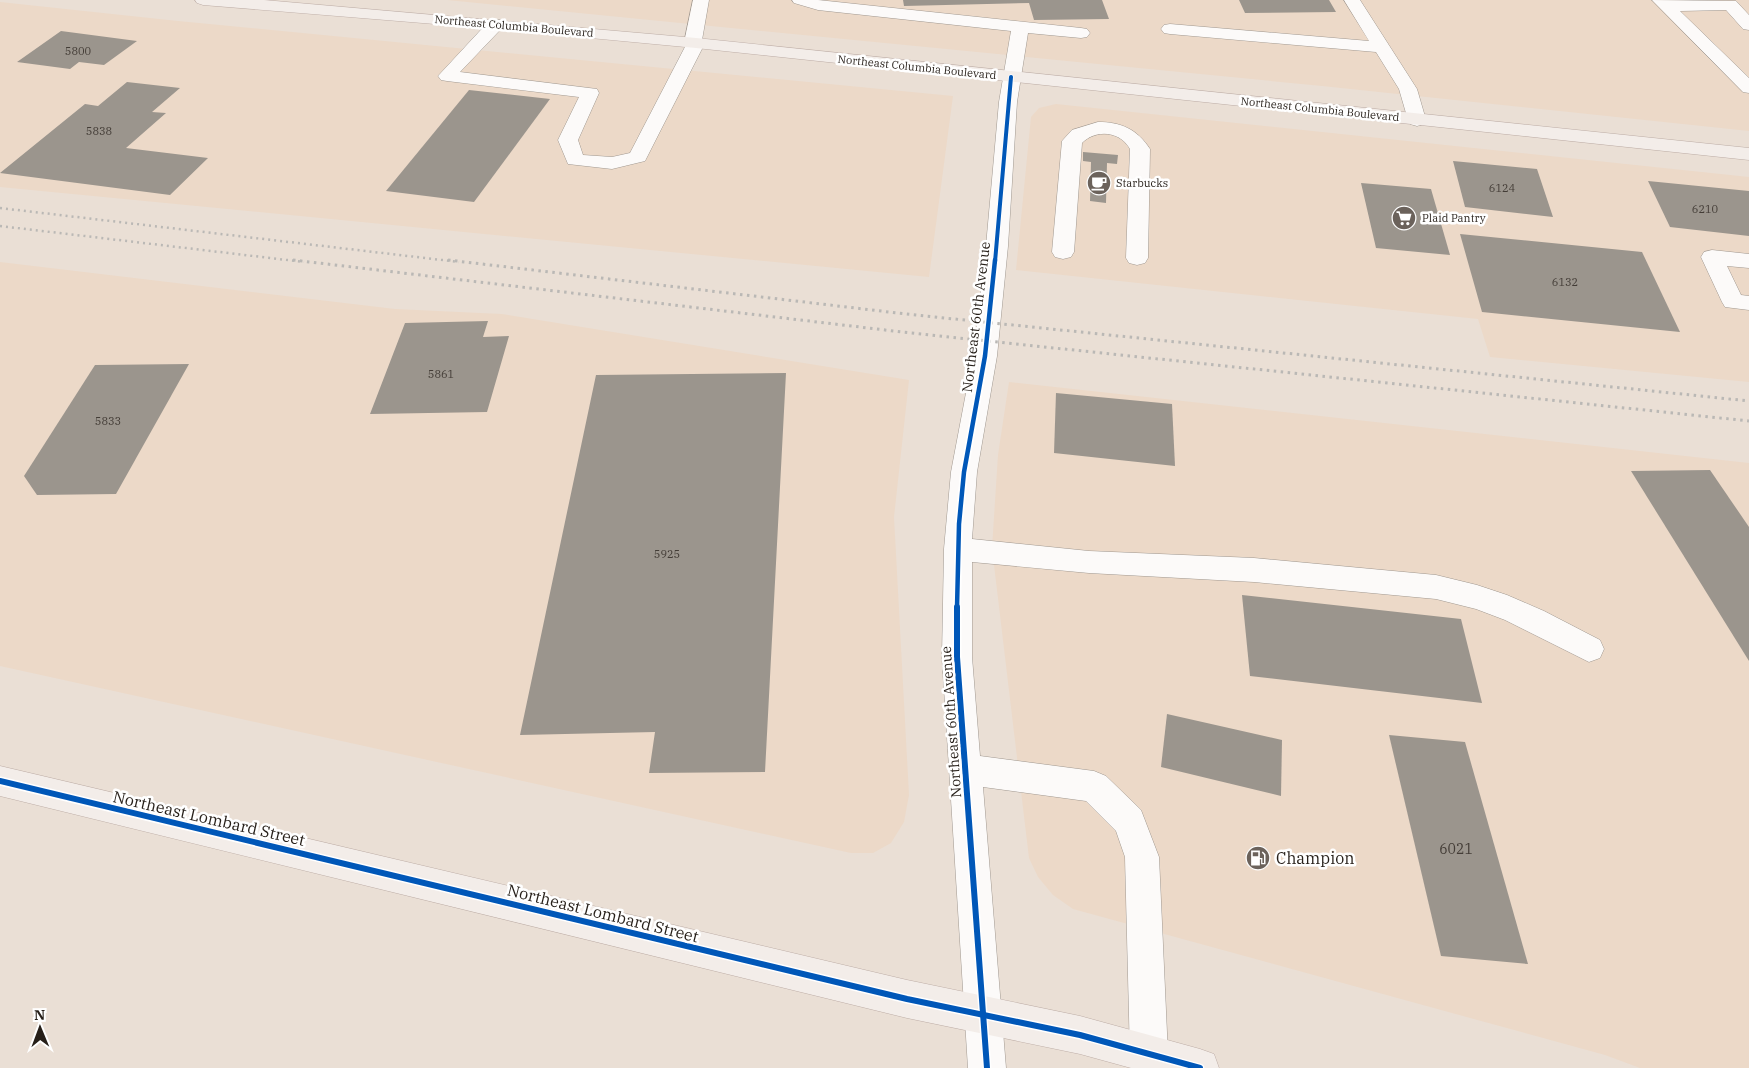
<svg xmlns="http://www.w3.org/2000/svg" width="1749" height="1068" font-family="'IBM Plex Serif',serif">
	<rect width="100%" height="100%" fill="#eadfd5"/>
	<g fill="#ecd9c8">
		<polygon points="447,0 1749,0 1749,131 1322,86"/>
		<polygon points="0,2 178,21 953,96 929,277 0,187"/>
		<polygon points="1056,104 1749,177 1749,382 1490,357 1478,319 1016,270 1031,117 1039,108"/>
		<polygon points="0,262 395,309 502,314 909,380 894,517 909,795 904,822 891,843 873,853 851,853 0,666"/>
		<polygon points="1009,382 1749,463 1749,1068 1640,1068 1605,1055 1073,909 1053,895 1038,877 1029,858 992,548 998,455"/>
	</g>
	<g fill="#9b958d">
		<polygon points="903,0 1102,0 1109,19 1034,20 1029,3 904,6"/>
		<polygon points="1239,0 1329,0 1336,12 1245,13"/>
		<polygon points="61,31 137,41 104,65 79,62 70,69 17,62"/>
		<polygon points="127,82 180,88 152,112 166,113 126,148 208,158 170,195 0,173 85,104 98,106"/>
		<polygon points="469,90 550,99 474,202 386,191"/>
		<polygon points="1083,152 1118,155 1117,164 1107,163 1106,203 1090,201 1091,162 1083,161"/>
		<polygon points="1453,161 1537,169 1553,217 1465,207"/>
		<polygon points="1648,181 1749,191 1749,236 1670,227"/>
		<polygon points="1361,183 1431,189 1450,255 1376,248"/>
		<polygon points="1460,234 1642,252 1680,332 1482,312"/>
		<polygon points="488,321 483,337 509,336 487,412 370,414 405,323"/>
		<polygon points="189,364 116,494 37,495 24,476 95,365"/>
		<polygon points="786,373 765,772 649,773 655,732 520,735 596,375"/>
		<polygon points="1056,393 1172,404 1175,466 1054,453"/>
		<polygon points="1710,470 1749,527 1749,661 1631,471"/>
		<polygon points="1242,595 1461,619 1482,703 1250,676"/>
		<polygon points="1167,714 1282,740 1281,796 1161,767"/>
		<polygon points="1389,735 1465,742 1528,964 1441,956"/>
	</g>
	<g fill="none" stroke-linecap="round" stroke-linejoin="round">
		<g stroke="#a09890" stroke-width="1">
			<g id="minor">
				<polygon points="693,0 709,0 702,40 705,43 645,161 612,169 568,164 558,140 579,97 447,81 441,80 438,76 490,20 502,20 504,24 502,28 460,72 597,89 599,93 578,140 583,155 612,157 630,153 686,45 684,43"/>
				<polygon points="792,0 818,0 1081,28 1087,29 1090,33 1087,37 1081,38 1028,33 1017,102 1008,246 997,356 977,472 972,539 1089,551 1254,558 1436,575 1477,585 1507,595 1544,611 1600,640 1604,649 1600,658 1589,662 1505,620 1476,609 1436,599 1254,582 1089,573 972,562 972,657 980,756 1094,771 1106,776 1141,810 1159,857 1168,1055 1163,1068 1135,1068 1130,1055 1125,857 1116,831 1086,801 983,787 1006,1068 968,1068 942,657 944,549 951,472 973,356 986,246 999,102 1011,31 818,10 794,3"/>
				<polygon points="1344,0 1360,0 1417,89 1426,120 1424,124 1417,126 1410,124 1408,120 1399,89 1376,52 1170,34 1164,33 1161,29 1164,25 1170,24 1369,41"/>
				<polygon points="1652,0 1736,1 1749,15 1749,30 1743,29 1726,10 1680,11 1749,78 1749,93 1743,92"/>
				<path d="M 1098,122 C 1121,122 1137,129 1150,149 L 1148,258 L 1145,263 L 1137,265 L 1129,263 L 1126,258 L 1130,149 C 1120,131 1096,129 1082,143 L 1074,252 L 1071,257 L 1063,259 L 1055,257 L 1052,252 L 1062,141 L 1072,130 Z"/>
				<polygon points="1712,250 1749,254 1749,268 1727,266 1741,295 1749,296 1749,310 1725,307 1722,302 1701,257 1704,252"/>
			</g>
		</g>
		<g stroke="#bdada6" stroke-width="1">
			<g id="major">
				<polygon points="195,0 264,0 696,38 1749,148 1749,160 696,48 496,29 203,5 197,3"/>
				<polygon points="0,766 907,980 1080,1016 1200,1049 1214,1054 1219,1068 1131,1068 1080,1054 907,1018 0,796"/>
			</g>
		</g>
		<use href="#minor" fill="#fcfaf9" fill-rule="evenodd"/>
		<use href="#major" fill="#f3ede9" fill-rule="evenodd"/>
		<g stroke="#bab8b5" stroke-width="2.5" stroke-dasharray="2 4" stroke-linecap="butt">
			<polyline points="0,208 459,262"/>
			<polyline points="0,226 304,262"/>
		</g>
		<g stroke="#bab8b5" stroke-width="3" stroke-dasharray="2.5 4.5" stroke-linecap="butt">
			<polyline points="293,260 902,332 1749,421"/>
			<polyline points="448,260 906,314 1749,401"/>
		</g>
		<g stroke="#fff" stroke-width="5.5">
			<polyline id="cycleway-far2" points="995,262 1011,77"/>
		</g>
		<g stroke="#fff" stroke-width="8">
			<polyline id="cycleway-far1" points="957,608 959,524 964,472 985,356 995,260"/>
		</g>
		<g stroke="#fff" stroke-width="9">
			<g id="cycleway">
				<polyline points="957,607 957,657 987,1068"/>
				<polyline points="0,781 907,999 1080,1035 1200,1068"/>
			</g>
		</g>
		<use href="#cycleway-far2" stroke="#0057b8" stroke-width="4"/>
		<use href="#cycleway-far1" stroke="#0057b8" stroke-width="4.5"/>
		<use href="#cycleway" stroke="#0057b8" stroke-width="6"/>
	</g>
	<defs>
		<g id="cafe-disc" transform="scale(1.25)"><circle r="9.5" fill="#6b625b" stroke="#fff"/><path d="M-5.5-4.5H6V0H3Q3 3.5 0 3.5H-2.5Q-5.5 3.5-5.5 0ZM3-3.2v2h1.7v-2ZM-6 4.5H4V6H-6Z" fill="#fff"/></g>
		<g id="supermarket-disc" transform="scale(1.25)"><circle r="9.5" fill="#6b625b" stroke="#fff"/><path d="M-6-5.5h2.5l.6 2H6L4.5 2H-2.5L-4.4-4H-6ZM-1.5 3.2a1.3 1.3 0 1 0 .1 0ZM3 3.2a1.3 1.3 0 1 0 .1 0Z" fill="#fff"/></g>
		<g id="fuel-disc" transform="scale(1.25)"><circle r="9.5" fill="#6b625b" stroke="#fff"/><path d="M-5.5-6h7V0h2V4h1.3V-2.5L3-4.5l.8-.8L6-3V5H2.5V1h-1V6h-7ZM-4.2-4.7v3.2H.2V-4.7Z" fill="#fff"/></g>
	</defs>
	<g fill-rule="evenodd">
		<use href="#cafe-disc" x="1099" y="183"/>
		<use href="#supermarket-disc" x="1404" y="218"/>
		<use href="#fuel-disc" x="1258" y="858"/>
	</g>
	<g text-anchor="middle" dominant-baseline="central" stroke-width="5" stroke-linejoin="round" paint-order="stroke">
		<g font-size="11" fill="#261f19" stroke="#fff">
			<text transform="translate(514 26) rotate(5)">Northeast Columbia Boulevard</text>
			<text transform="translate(917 67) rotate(6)">Northeast Columbia Boulevard</text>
			<text transform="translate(1320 109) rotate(6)">Northeast Columbia Boulevard</text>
		</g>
		<g font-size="11" fill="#433c36">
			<text x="78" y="51">5800</text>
			<text x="99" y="131">5838</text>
			<text x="1502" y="188">6124</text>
			<text x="1705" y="209">6210</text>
			<text x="1565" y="282">6132</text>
			<text x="441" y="374">5861</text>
			<text x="108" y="421">5833</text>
			<text x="667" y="554">5925</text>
		</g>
		<g font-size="11" fill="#261f19" stroke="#fff" text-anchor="start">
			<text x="1116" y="183">Starbucks</text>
			<text x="1422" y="218">Plaid Pantry</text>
		</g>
		<g font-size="14" fill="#261f19" stroke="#fff">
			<text transform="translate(976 317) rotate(-83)">Northeast 60th Avenue</text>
			<text transform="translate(951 722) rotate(-94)">Northeast 60th Avenue</text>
		</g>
		<g font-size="14" fill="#433c36">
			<text x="1456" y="849">6021</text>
		</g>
		<g font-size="16" fill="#261f19" stroke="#fff">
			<text transform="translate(209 818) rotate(13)">Northeast Lombard Street</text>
			<text transform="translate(603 913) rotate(14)">Northeast Lombard Street</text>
		</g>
		<g font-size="16" fill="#261f19" stroke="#fff" text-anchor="start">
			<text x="1276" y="858">Champion</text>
		</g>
	</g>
	<g transform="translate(40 1028) rotate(359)" stroke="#ffffff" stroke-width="4" paint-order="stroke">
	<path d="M0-4L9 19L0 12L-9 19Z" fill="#261f19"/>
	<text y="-8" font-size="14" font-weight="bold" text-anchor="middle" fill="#261f19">N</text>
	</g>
</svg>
